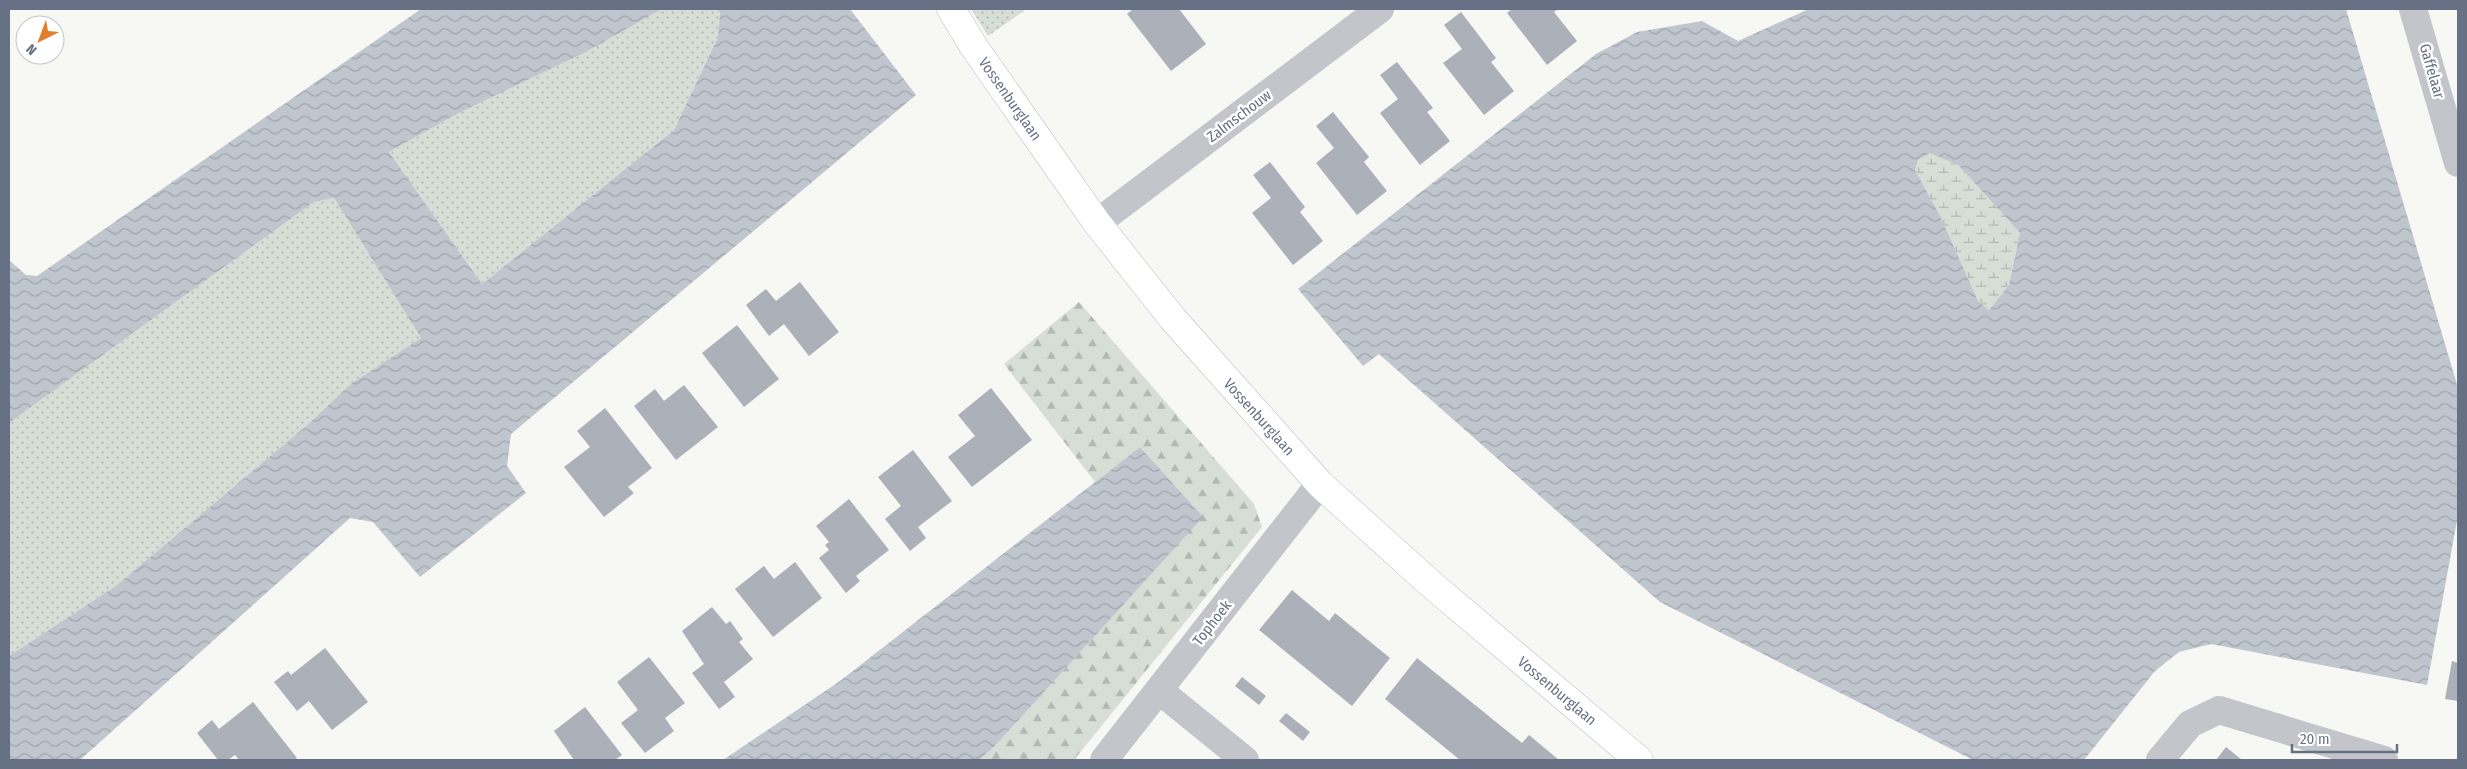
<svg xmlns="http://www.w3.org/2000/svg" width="2467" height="769" font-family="'Fira Sans Condensed',sans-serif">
	<defs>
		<pattern id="grass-dots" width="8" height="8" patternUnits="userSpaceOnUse" patternTransform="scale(1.25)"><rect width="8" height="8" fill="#d7ded6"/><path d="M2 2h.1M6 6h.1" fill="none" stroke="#b2b8b3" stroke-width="1.8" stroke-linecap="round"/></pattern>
		<pattern id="forest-firs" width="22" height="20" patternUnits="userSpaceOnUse" patternTransform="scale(1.25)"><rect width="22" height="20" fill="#d7ded6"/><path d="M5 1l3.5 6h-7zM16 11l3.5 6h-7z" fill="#b2b8b3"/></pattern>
		<pattern id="wetland-marsh" width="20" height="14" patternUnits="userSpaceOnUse" patternTransform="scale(1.25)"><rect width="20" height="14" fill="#d7ded6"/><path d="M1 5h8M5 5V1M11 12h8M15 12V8" fill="none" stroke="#b2b8b3"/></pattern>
		<pattern id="water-waves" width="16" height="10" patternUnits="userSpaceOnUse" patternTransform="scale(1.25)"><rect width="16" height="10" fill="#c0c6cd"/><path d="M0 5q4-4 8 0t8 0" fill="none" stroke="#a0a5ac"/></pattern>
	</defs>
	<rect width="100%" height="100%" fill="#f7f7f4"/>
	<g fill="url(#grass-dots)">
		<polygon points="662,9 716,9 720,13 718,37 674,130 482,284 389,152 457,114 584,53"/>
		<polygon points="971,9 1023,9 1024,11 988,36"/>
		<polygon points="334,198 421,338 352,383 306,426 117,585 9,656 9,423 314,202"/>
	</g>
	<polygon fill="url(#forest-firs)" points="1079,302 1254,504 1262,527 1074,760 979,760 994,747 1202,517 1140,447 1095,482 1004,364"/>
	<polygon fill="url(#wetland-marsh)" points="1930,152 1958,165 2020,233 2009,285 1989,310 1978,301 1915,170 1918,160"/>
	<g fill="url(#water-waves)" fill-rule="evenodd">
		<polygon points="421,9 662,9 584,53 457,114 389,152 482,284 674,130 718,37 720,13 716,9 850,9 916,95 511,434 507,466 526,493 420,577 373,522 350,518 80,760 9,760 9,656 117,585 306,426 352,383 421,338 334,198 314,202 9,423 9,260 26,275 37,276"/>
		<path d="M 1809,9 L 2346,9 L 2458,388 L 2458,515 L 2427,685 L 2211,644 L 2179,652 L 2155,671 L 2084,760 L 1973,760 L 1660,602 L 1379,354 L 1363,366 L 1298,289 L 1596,54 L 1637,32 L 1702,21 L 1738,41 ZM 1930,153 L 1958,165 L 2020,233 L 2009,285 L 1989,310 L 1978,301 L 1940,216 L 1915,170 L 1918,160 Z"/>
		<polygon points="1140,447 1203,517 994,747 979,760 723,760 840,681"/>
	</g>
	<g fill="#acb1b9">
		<polygon points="1133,9 1179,9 1206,44 1171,71 1127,14"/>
		<polygon points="1512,9 1558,9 1554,12 1577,41 1547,65 1507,13"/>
		<polygon points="1461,12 1496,58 1491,62 1514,91 1484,115 1443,63 1462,49 1444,25"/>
		<polygon points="1397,62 1433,108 1427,112 1450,141 1420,165 1380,113 1398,99 1380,75"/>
		<polygon points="1333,112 1369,157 1364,162 1387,191 1357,215 1316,163 1334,148 1316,126"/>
		<polygon points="1270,162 1305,207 1300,212 1323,241 1293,265 1252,213 1271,198 1253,175"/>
		<polygon points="800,282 839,332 809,356 784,324 769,336 746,305 766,289 776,301"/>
		<polygon points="737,325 779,379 744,407 702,353"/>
		<polygon points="684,385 718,427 676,460 634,406 655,389 664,401"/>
		<polygon points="991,388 1032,440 972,487 948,457 975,436 958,415"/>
		<polygon points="605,408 652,468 628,487 634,493 604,517 564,467 590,447 577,431"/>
		<polygon points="913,450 952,501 918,527 926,538 910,551 885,519 901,506 878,477"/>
		<polygon points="849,499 889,550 856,576 860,581 846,593 819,558 829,550 825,545 829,542 816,526"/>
		<polygon points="795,562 822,598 773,637 735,589 764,566 774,579"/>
		<polygon points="1292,590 1329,621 1335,613 1390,658 1352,706 1259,630"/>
		<polygon points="712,607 726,624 730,621 743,639 739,642 753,659 724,682 735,697 719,709 692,673 704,664 682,631"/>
		<polygon points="325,648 368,702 332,730 309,701 297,711 274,682 288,671 291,675"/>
		<polygon points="649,657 685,703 665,718 674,731 645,753 621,723 638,710 617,682"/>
		<polygon points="1417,658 1522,743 1529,735 1559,760 1460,760 1385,699"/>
		<polygon points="2452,661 2458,663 2458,701 2445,699"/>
		<polygon points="1242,677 1266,696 1259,705 1235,686"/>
		<polygon points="253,702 297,758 294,760 239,760 235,755 228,760 218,760 197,733 212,720 219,729"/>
		<polygon points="585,707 622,755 615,760 574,760 554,731"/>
		<polygon points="1286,713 1310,732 1303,741 1279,721"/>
		<polygon points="2226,747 2242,760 2216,760"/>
	</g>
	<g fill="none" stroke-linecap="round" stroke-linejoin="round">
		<g stroke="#b8bac0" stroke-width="29">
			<polyline id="secondary" points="951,9 974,47 1097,223 1173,319 1320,484 1432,585 1639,760"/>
		</g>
		<g stroke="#c3c5ca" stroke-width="28">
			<polyline points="2413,9 2458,163"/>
			<polyline points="1097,223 1380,9"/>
			<polyline points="1160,691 1245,760"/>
			<polyline points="1104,760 1320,484"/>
			<polyline points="2160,760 2190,724 2219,710 2384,760"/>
		</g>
		<use href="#secondary" stroke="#fff" stroke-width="28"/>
	</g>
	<g text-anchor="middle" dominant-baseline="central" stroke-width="5" stroke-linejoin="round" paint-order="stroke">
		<g font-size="15" fill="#677185" stroke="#fff">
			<text transform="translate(2432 71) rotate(74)">Gaffelaar</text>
			<text transform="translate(1010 99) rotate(55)">Vossenburglaan</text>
			<text transform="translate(1239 116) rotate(-37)">Zalmschouw</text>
			<text transform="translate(1259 417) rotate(48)">Vossenburglaan</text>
			<text transform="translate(1212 623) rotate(-52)">Tophoek</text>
			<text transform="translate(1557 691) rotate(40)">Vossenburglaan</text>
		</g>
	</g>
	<rect width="2467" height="769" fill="none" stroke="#677185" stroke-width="20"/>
	<g transform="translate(40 40) rotate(222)"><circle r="24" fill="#ffffff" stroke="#c2c6ce"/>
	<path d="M0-4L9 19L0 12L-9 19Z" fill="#e27f2a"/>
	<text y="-8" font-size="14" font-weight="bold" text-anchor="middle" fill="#677185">N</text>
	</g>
	<path d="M2292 744v8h105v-8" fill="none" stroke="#677185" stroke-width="2.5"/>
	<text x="2300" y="744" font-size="15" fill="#677185" stroke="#ffffff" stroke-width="4" paint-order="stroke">20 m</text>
</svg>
